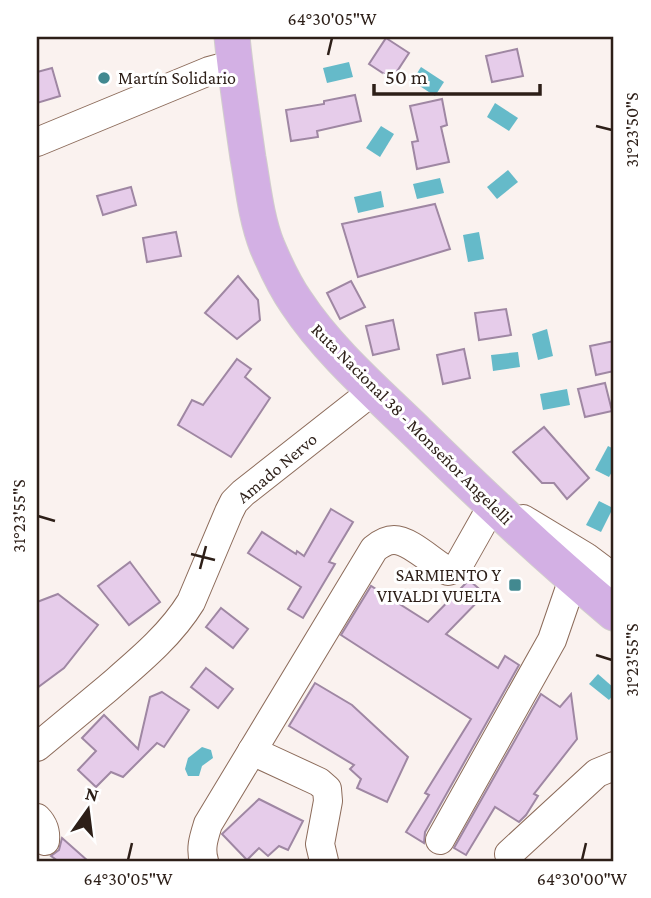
<svg xmlns="http://www.w3.org/2000/svg" width="651" height="898" font-family="'Crimson Pro',serif">
	<rect width="100%" height="100%" fill="#faf2ef"/>
	<g fill="#65bac9">
		<polygon points="349,62 353,77 327,83 323,68"/>
		<polygon points="421,67 444,82 435,96 412,81"/>
		<polygon points="495,103 518,118 509,131 487,117"/>
		<polygon points="381,126 394,134 380,157 366,148"/>
		<polygon points="508,170 518,182 497,199 487,187"/>
		<polygon points="440,178 444,193 417,199 413,184"/>
		<polygon points="381,191 384,207 358,213 354,197"/>
		<polygon points="479,232 484,259 468,262 463,235"/>
		<polygon points="547,329 553,356 538,360 532,334"/>
		<polygon points="518,352 520,367 493,371 491,355"/>
		<polygon points="567,389 570,405 543,410 540,394"/>
		<polygon points="608,446 614,449 614,468 609,477 595,470"/>
		<polygon points="599,501 613,508 601,532 586,525"/>
		<polygon points="598,674 614,688 614,694 609,700 589,684"/>
		<polygon points="202,747 211,750 213,758 202,766 199,776 188,776 185,769 188,758"/>
	</g>
	<g fill="#e6ccea" stroke="#9f87a3" stroke-width="2">
		<polygon points="386,38 409,53 392,79 369,64"/>
		<polygon points="517,49 523,76 492,82 486,56"/>
		<polygon points="52,68 60,96 37,103 37,72"/>
		<polygon points="355,95 361,121 317,131 318,137 291,141 286,110 324,104 324,101"/>
		<polygon points="442,99 447,125 441,127 449,162 417,169 412,142 418,141 410,106"/>
		<polygon points="131,187 136,205 103,215 97,196"/>
		<polygon points="435,204 450,249 358,277 342,224"/>
		<polygon points="176,232 181,256 147,262 143,238"/>
		<polygon points="238,276 258,300 260,320 237,339 205,313"/>
		<polygon points="351,281 365,307 340,319 327,293"/>
		<polygon points="506,309 511,335 479,340 475,313"/>
		<polygon points="393,320 399,349 373,355 366,326"/>
		<polygon points="614,341 614,371 596,375 590,346"/>
		<polygon points="464,349 470,378 443,384 437,355"/>
		<polygon points="237,359 251,369 245,377 270,398 231,457 178,425 192,400 203,405"/>
		<polygon points="605,383 612,411 585,417 578,389"/>
		<polygon points="544,427 589,478 567,499 554,483 542,483 513,452"/>
		<polygon points="331,509 353,522 329,562 335,564 303,618 288,609 301,587 248,553 262,532 296,554 297,551 304,556"/>
		<polygon points="130,562 160,602 129,625 98,586"/>
		<polygon points="469,580 485,594 446,634 498,668 505,656 519,665 425,832 424,843 406,832 429,795 425,793 471,719 341,635 371,586 428,622"/>
		<polygon points="58,594 98,625 64,668 37,688 37,602"/>
		<polygon points="221,608 248,629 233,648 206,627"/>
		<polygon points="206,668 233,689 218,708 191,687"/>
		<polygon points="315,683 352,705 408,757 387,802 357,788 361,779 350,769 354,765 289,726"/>
		<polygon points="162,692 189,710 164,747 157,743 123,777 111,772 96,787 78,770 96,751 82,738 104,715 138,749 150,697"/>
		<polygon points="541,694 560,707 571,694 577,739 534,794 538,796 526,815 519,822 495,807 466,855 454,848"/>
		<polygon points="259,799 303,821 288,850 279,846 268,856 259,848 247,860 222,834"/>
		<polygon points="62,838 88,861 58,861 51,856 59,850"/>
	</g>
	<g fill="none" stroke-linecap="round" stroke-linejoin="round">
		<g stroke="#8c6b5a" stroke-width="30">
			<g id="minor">
				<polyline points="37,142 209,71 235,64"/>
				<polyline points="523,519 586,557 614,578"/>
				<path d="M 37,747 C 60,728 84,708 108,688 C 138,662 170,636 191,602 L 229,512 L 234,502 L 243,493 L 374,390"/>
				<polyline points="252,751 319,782 327,789 328,801 320,844 324,861"/>
				<path d="M 37,818 C 43,824 46,832 45,841"/>
				<polyline points="440,840 552,640 573,579"/>
				<polyline points="509,854 597,773 614,766"/>
				<path d="M 204,861 C 200,848 204,837 208,824 L 374,549 C 380,544 386,540 394,540 C 410,540 433,563 448,571 L 457,568 L 492,506"/>
			</g>
		</g>
		<g stroke="#d1cecc" stroke-width="37">
			<path id="major" d="M 232,37 C 236,77 242,117 248,158 C 253,186 256,218 267,246 C 275,265 284,285 296,302 C 329,352 376,392 419,434 C 482,496 546,556 614,613"/>
		</g>
		<use href="#minor" stroke="#fff" stroke-width="28"/>
		<use href="#major" stroke="#d3b0e4" stroke-width="35"/>
	</g>
	<path fill="none" stroke="#2d1f18" stroke-width="2.5" d="M 328,55 L 332,38M 596,126 L 612,130M 38,516 L 55,521M 191,554 L 215,560M 200,569 L 206,546M 596,655 L 612,660M 128,860 L 132,843M 582,860 L 586,843"/>
	<g fill="#428990" stroke="#fff" stroke-width="2.5">
		<circle cx="104" cy="78" r="7"/>
		<rect x="508" y="578" width="14" height="14" rx="3.5"/>
	</g>
	<g text-anchor="middle" dominant-baseline="central" stroke-width="6" stroke-linejoin="round" paint-order="stroke">
		<g font-size="18" fill="#2d1f18" stroke="#fff" text-anchor="start">
			<text x="118" y="78">Martín Solidario</text>
			<text x="501" y="575" text-anchor="end">SARMIENTO Y<tspan x="501" dy="21">VIVALDI VUELTA</tspan></text>
		</g>
		<g font-size="18" fill="#2d1f18" stroke="#fff">
			<text transform="translate(412 424) rotate(45)">Ruta Nacional 38 - Monseñor Angelelli</text>
			<text transform="translate(277 468) rotate(-40)">Amado Nervo</text>
		</g>
	</g>
	<rect width="651" height="898" fill="none" stroke="#ffffff" stroke-width="77"/>
	<g transform="translate(88 810) rotate(14)" stroke="#ffffff" stroke-width="5" paint-order="stroke">
	<path d="M0-5L12 26L0 18L-12 26Z" fill="#2d1f18"/>
	<text y="-10" font-size="19" font-weight="bold" text-anchor="middle" fill="#2d1f18">N</text>
	</g>
	<path d="M374 84v10h166v-10" fill="none" stroke="#2d1f18" stroke-width="3.5"/>
	<text x="385" y="84" font-size="21" fill="#2d1f18" stroke="#ffffff" stroke-width="5" paint-order="stroke">50 m</text>
	<rect x="38" y="38" width="574" height="822" fill="none" stroke="#2d1f18" stroke-width="2.5"/>
	<g font-size="18" text-anchor="middle" fill="#2d1f18">
		<text x="332" y="25">64°30'05"W</text>
		<text transform="translate(632 130) rotate(-90)" y="6">31°23'50"S</text>
		<text transform="translate(19 516) rotate(-90)" y="6">31°23'55"S</text>
		<text transform="translate(632 660) rotate(-90)" y="6">31°23'55"S</text>
		<text x="128" y="885">64°30'05"W</text>
		<text x="582" y="885">64°30'00"W</text>
	</g>
</svg>
